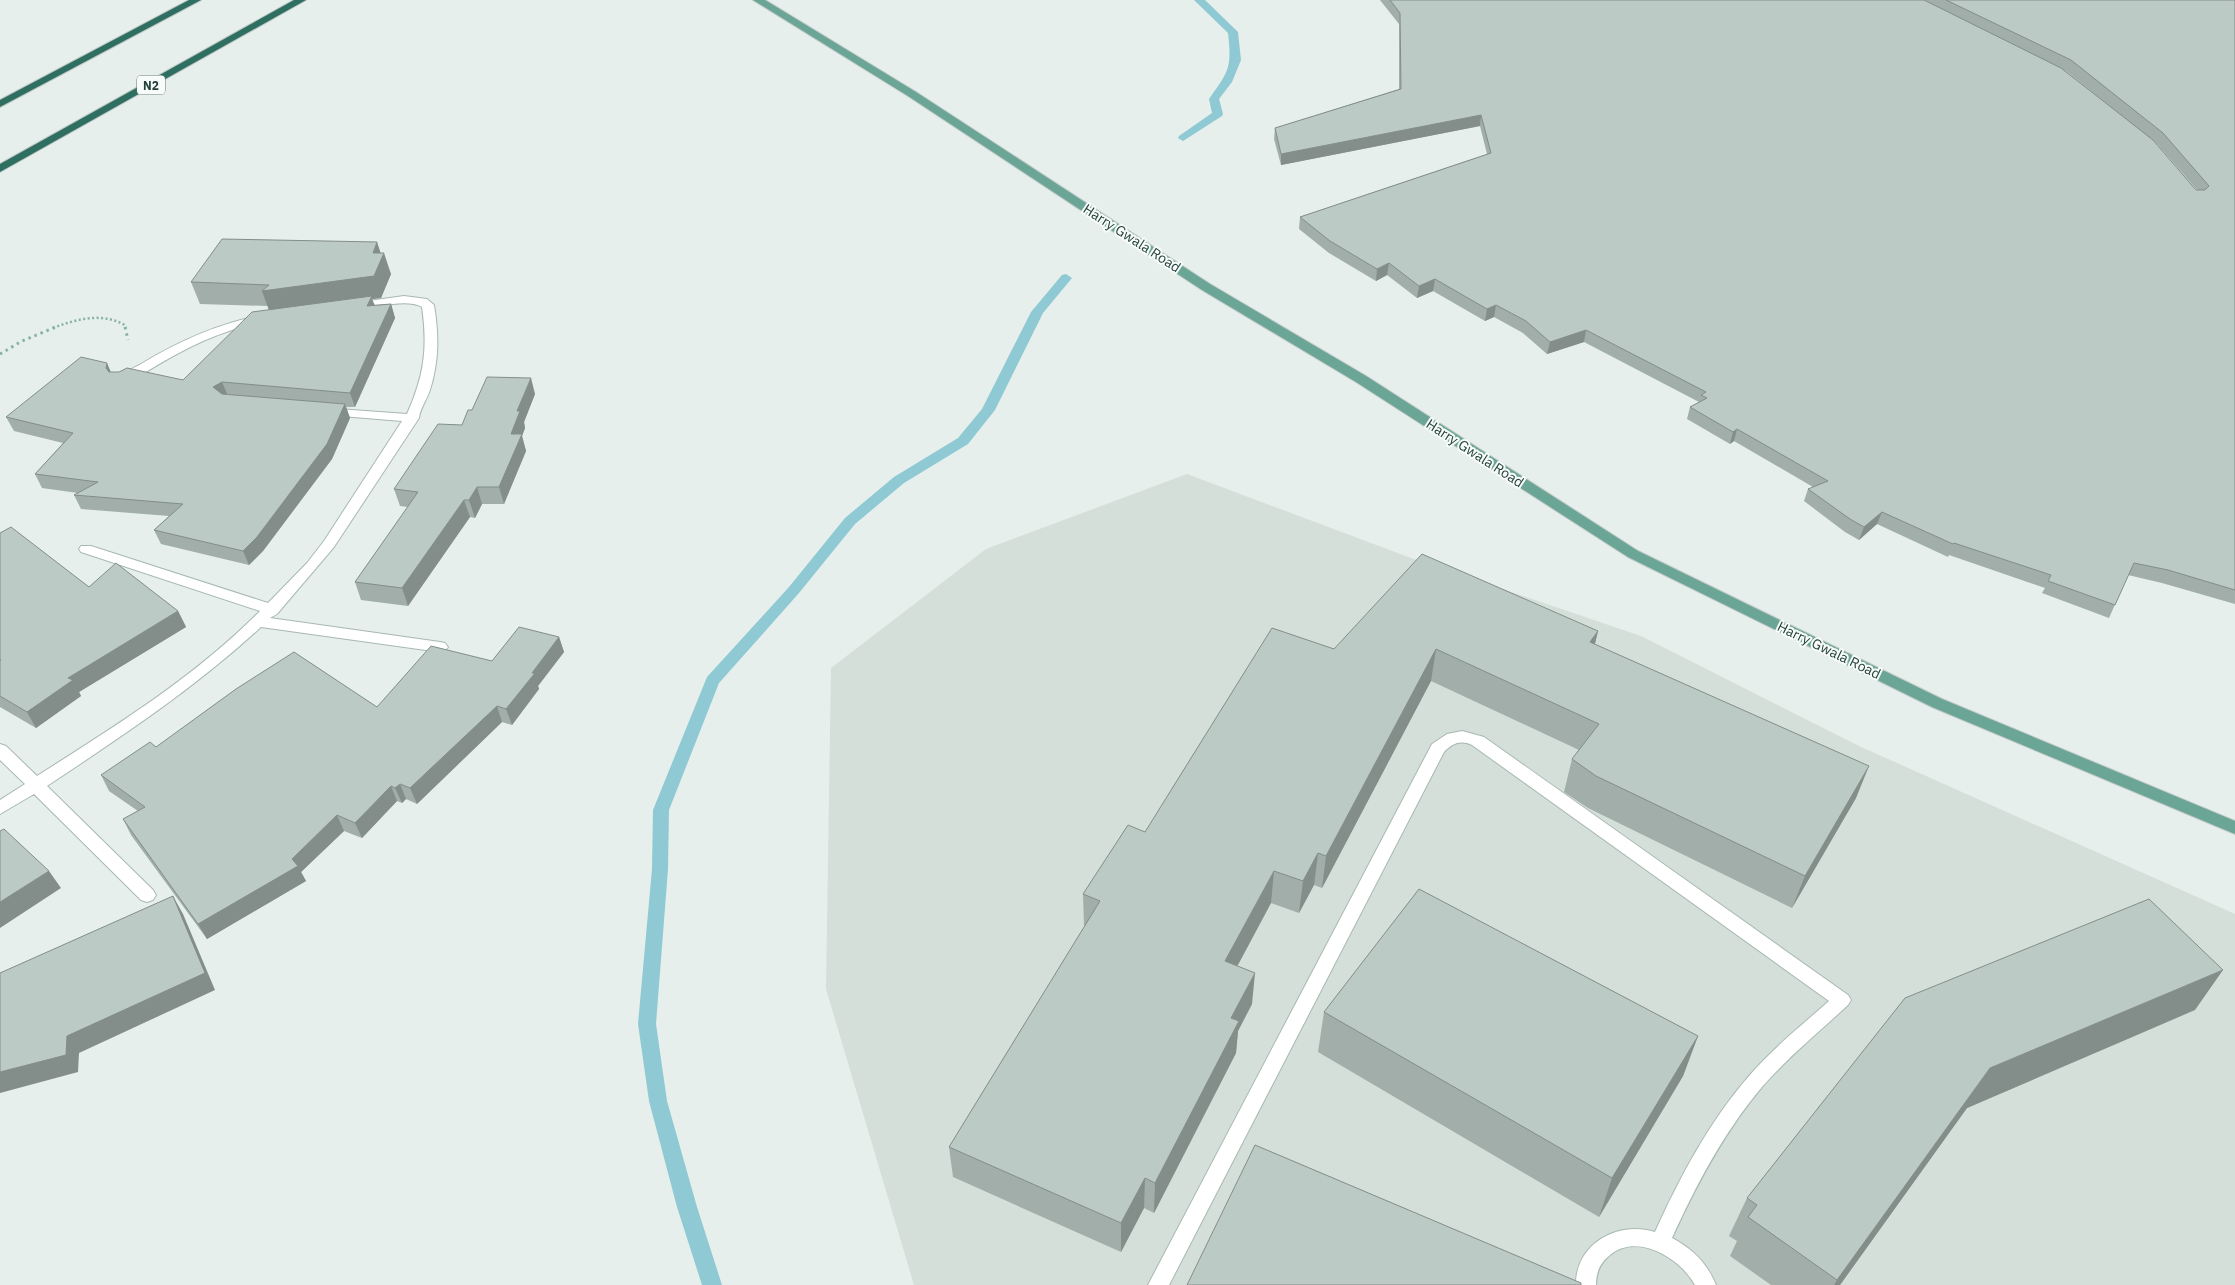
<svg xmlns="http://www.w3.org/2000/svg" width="2235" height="1285" font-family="'IBM Plex Sans',sans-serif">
	<rect width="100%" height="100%" fill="#e6efeb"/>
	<polygon fill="#d4dfda" points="1187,474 1411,558 1641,636 1859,746 2235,914 2235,1285 914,1285 826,989 831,668 986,549"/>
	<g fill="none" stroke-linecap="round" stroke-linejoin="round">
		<g fill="#8ec9d4" fill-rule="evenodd">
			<path d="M 1194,0 L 1205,0 L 1238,32 L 1241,60 L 1232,82 L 1219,99 L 1223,114 L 1222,116 L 1183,141 L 1178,138 L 1179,136 L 1212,113 L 1209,99 C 1229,71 1232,68 1228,33 Z"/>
			<polygon points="1066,274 1072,278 1043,313 995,410 968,444 904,483 855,524 799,593 719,683 669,810 668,869 656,1024 667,1101 697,1207 722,1285 702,1285 677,1207 649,1101 638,1024 652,869 653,810 707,677 789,587 845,518 894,477 958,438 982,409 1031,312 1062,275"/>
		</g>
		<g stroke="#a8b8b2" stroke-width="2">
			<g id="minor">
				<path d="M 404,296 L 427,299 L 434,305 C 439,335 439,361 430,390 C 427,399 420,409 419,418 L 334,547 L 277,614 L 270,618 L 440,642 L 445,643 L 448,647 L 445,651 L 440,652 L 261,627 C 195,688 121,737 47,786 L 153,890 L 156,895 L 153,900 L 147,902 L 141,900 L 34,794 L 0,814 L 0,800 L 25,784 L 0,760 L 0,744 L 6,746 L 37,776 C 114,727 195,677 260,611 L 81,552 L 79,549 L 81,546 L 91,546 L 268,603 L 307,563 L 324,541 L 402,421 L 329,415 L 322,411 L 324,408 L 407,414 C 424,376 428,348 422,307 C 407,298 371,308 354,311 L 348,307 L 354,303 Z"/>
				<path d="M 259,316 L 263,317 L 265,320 L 263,323 C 252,325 241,327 229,331 C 192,343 159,364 126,384 L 121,385 L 115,381 C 120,374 132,369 141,364 C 178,342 216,324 259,316 Z"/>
				<path d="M 1462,731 L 1484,737 L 1848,995 L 1851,1000 L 1848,1005 C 1819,1032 1788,1057 1762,1087 C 1724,1132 1696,1185 1672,1238 C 1693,1249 1707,1263 1716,1285 L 1695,1285 C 1681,1259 1638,1232 1610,1255 C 1600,1263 1596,1272 1596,1285 L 1576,1285 C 1575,1244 1618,1220 1655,1232 C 1680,1177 1709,1122 1749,1076 C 1773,1048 1802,1025 1829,1001 L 1472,745 C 1460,740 1453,743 1444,752 L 1169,1285 L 1148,1285 L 1432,744 L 1447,734 Z"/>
			</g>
		</g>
		<g stroke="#c2cac8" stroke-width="2">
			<polygon id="major" points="753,0 765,0 916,92 1210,284 1366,376 1638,551 1942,699 2235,821 2235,834 1932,707 1628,557 1356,382 1202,290 908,96"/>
		</g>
		<g stroke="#c2cac8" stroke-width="2">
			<g id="highway">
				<polygon points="189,0 201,0 0,107 0,100"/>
				<polygon points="294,0 306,0 0,172 0,164"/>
			</g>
		</g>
		<path stroke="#86b3a5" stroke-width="2.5" stroke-dasharray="2 2.5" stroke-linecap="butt" d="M 53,328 C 77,319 101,312 125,325 L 126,328"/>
		<g stroke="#86b3a5" stroke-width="3" stroke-dasharray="2.5 4" stroke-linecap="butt">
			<polyline points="125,327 128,340"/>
			<polyline points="0,354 22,341 56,327"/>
		</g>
		<use href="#minor" fill="#fff" fill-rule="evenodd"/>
		<use href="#major" fill="#6aa596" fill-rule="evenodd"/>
		<use href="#highway" fill="#2f6f62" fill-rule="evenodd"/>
	</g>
	<g fill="#a1aea9" fill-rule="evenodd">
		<path d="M 1380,0 L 2235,0 L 2235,604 L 2162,583 L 2128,575 L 2109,618 L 2042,593 L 2045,588 L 1949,555 L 1948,557 L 1877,524 L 1859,540 L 1845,532 L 1804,501 L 1808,489 L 1813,487 L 1734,441 L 1730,444 L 1687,419 L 1690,407 L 1699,402 L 1584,342 L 1547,354 L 1523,333 L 1494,317 L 1485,321 L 1433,291 L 1417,298 L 1387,275 L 1376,281 L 1329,253 L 1299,229 L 1300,217 L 1487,154 L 1480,126 L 1281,165 L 1274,139 L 1275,128 L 1399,89 L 1399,24 ZM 2065,70 L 2067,72 L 2147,136 ZM 2153,140 L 2158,145 L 2197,190 L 2196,190 Z"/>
		<polygon points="377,242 380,253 391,274 381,298 372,299 375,305 391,304 395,318 355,407 346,407 350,418 332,459 263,551 249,565 161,544 154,530 169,516 81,509 74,495 78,493 42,488 35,474 63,443 14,431 6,417 111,372 183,380 269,310 268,306 200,304 191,282"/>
		<polygon points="535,394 524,422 525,428 522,436 526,451 504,504 482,504 475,518 470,517 408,606 361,600 355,582 408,507 400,506 394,489 462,425 472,410"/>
		<polygon points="0,533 89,587 178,611 186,627 79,692 81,696 36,728 0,707"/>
		<polygon points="1598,631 1595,644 1856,798 1792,908 1588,808 1564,792 1572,759 1579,750 1431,681 1322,888 1314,885 1299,913 1271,903 1237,966 1252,1004 1238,1031 1236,1053 1154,1213 1144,1208 1121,1252 953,1177 949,1147 1085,926 1084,926 1083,894 1145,832 1334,649"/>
		<polygon points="559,637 564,652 538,686 539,689 512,725 502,722 417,804 406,799 402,803 397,801 362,838 344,831 301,872 306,881 207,939 131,835 123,819 138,811 109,791 101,775 156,747 377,707 492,661"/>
		<polygon points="2195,1010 1967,1108 1840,1285 1771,1285 1730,1256 1737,1241 1729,1236 1747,1198"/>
		<polygon points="1324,1012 1698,1036 1683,1076 1599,1217 1318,1052"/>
	</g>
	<g fill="#838d89">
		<polygon points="1481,115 1480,126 1281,165 1281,154"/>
		<polygon points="377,242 382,257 384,253 391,274 381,298 372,299 376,310 270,313 262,291 373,253"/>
		<polygon points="1389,263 1387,275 1376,281 1377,269"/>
		<polygon points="1435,279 1433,291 1417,298 1419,286"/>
		<polygon points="391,304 395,318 355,407 350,393"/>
		<polygon points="1496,305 1494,317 1485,321 1487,309"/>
		<polygon points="1586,330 1584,342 1547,354 1550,342"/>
		<polygon points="107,363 113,377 112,382 106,368"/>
		<polygon points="531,378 535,394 524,422 525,428 522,436 526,451 504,504 499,487 517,411"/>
		<polygon points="222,382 228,396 219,401 213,387"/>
		<polygon points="345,404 350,418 332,459 263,551 249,565 243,551"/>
		<polygon points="1737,429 1734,441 1730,444 1733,432"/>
		<polygon points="477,487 482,504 475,518 469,500"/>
		<polygon points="464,500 470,517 408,606 402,588"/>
		<polygon points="1882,512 1877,524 1859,540 1864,527"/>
		<polygon points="178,611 186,627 79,692 81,696 36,728 27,712 68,678"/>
		<polygon points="1598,631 1590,663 1590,642"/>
		<polygon points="559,637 564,652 538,686 539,689 512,725 506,709 532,673"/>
		<polygon points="1436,649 1431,681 1322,888 1326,856"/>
		<polygon points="497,706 502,722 417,804 410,788"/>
		<polygon points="1869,766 1856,798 1792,908 1805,876"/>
		<polygon points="400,784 406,799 402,803 395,788"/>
		<polygon points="391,786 397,801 362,838 355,823"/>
		<polygon points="337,815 344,831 301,872 306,881 207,939 198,924 292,859"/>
		<polygon points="1318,853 1314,885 1299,913 1303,881"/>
		<polygon points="49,871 61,888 0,928 0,902"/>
		<polygon points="1274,871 1271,903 1223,993 1225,961"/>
		<polygon points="173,896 183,914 215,990 79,1053 78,1072 0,1093 0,1072 67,1036"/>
		<polygon points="2223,970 2195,1010 1967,1108 1840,1285 1834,1285 1837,1280 1990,1068"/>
		<polygon points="1255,973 1252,1004 1238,1031 1236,1053 1154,1213 1155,1183 1231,1018"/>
		<polygon points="1698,1036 1683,1076 1599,1217 1612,1178"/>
		<polygon points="1145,1178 1144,1208 1121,1252 1121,1223"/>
	</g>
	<g fill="#bbcac4" stroke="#838d89">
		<polygon points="1390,0 1924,0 2061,68 2153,140 2196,190 2205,190 2209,186 2163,133 2071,60 1946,0 2235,0 2235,590 2168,570 2134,563 2115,605 2048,581 2051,575 1954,543 1953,544 1882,512 1864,527 1850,519 1808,489 1828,481 1737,429 1733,432 1690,407 1707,398 1701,395 1706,392 1586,330 1550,342 1526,321 1496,305 1487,309 1435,279 1419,286 1389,263 1377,269 1330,241 1300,217 1491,153 1481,115 1281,154 1275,128 1401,89 1400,13"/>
		<polygon points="222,239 377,242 373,253 384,253 374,276 262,291 269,285 191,282"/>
		<polygon points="372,296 367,306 391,304 350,393 222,382 213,387 222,394 345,404 327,444 257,537 243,551 154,530 183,504 74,495 98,482 35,474 73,433 6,417 81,357 107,363 106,368 109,372 119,372 127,368 183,380 252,312"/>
		<polygon points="487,377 531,378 517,411 520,411 511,434 522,434 499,487 477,487 469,500 464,500 402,588 355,582 418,492 394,489 438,424 462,425 468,410 472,410"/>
		<polygon points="11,527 89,587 116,563 178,611 68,678 73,680 27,712 0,696 0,660 1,660 0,659 0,533"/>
		<polygon points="1422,554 1598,631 1590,642 1869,766 1805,876 1596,776 1572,759 1599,724 1436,649 1326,856 1318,853 1303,881 1274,871 1225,961 1255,973 1231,1018 1239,1021 1155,1183 1145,1178 1121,1223 949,1147 1100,901 1083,894 1128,825 1145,832 1272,628 1334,649"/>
		<polygon points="519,627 559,637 532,673 535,673 506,709 497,706 410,788 400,784 395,788 391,786 355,823 337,815 292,859 298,866 198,924 123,819 145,807 101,775 150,742 156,747 236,689 294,652 377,707 431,646 492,661"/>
		<polygon points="4,829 49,871 0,902 0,831"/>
		<polygon points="1419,889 1698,1036 1612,1178 1324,1012"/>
		<polygon points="173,896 205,973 67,1036 66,1055 0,1072 0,973"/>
		<polygon points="2149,899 2223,970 1990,1068 1837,1280 1748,1217 1757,1205 1747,1198 1905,998"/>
		<polygon points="1255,1145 1581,1283 1581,1285 1187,1285"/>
	</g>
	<g text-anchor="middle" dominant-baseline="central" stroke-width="4" stroke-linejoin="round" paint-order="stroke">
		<rect fill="#f7fbf9" stroke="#637a73" stroke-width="1" x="137" y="75.5" width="28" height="19" rx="4"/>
		<g font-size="12" font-weight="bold" fill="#24423a">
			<text x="151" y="85">N2</text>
		</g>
		<g font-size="14" fill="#24423a" stroke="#f7fbf9">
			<text transform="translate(1132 238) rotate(33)">Harry Gwala Road</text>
			<text transform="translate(1475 453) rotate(33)">Harry Gwala Road</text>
			<text transform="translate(1829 650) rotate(26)">Harry Gwala Road</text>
		</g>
	</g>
</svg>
